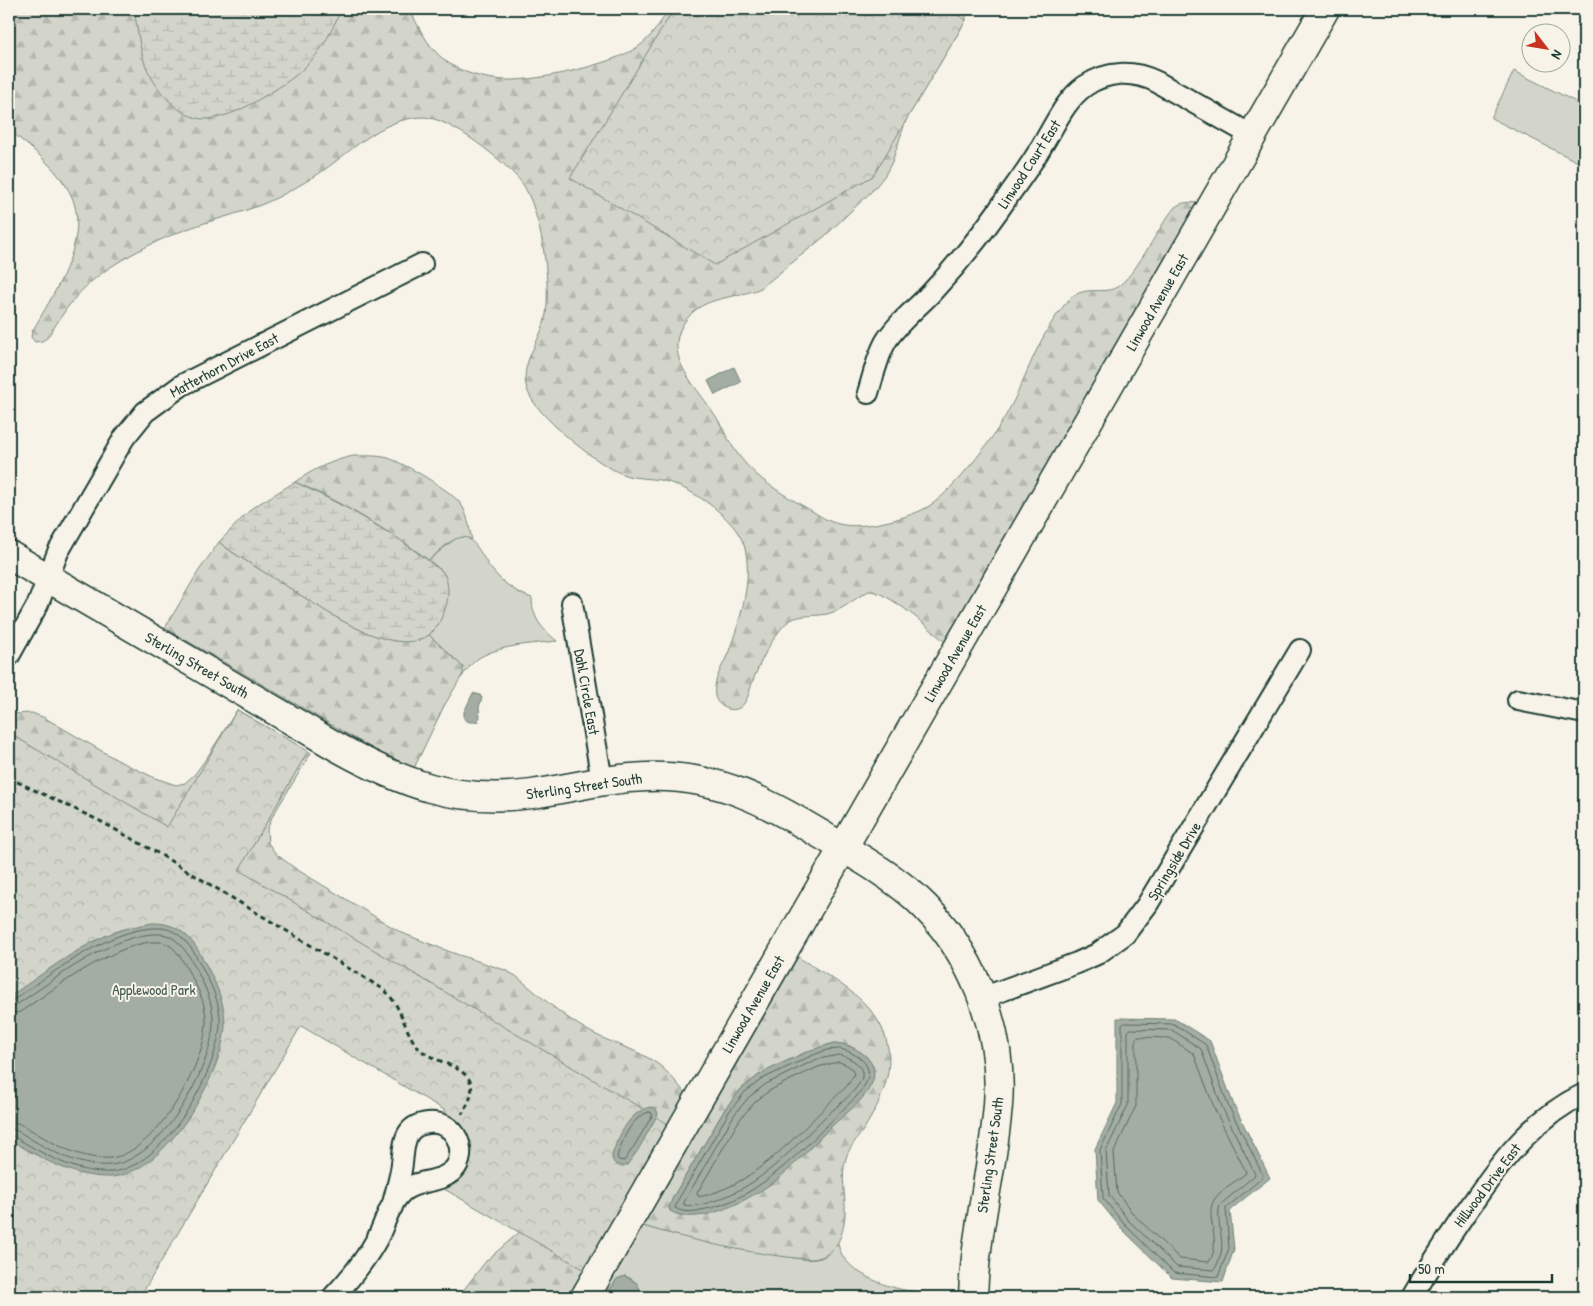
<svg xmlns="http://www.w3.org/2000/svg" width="1593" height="1306" font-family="'Patrick Hand',sans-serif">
	<defs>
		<pattern id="forest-firs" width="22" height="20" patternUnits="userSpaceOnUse" patternTransform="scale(1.25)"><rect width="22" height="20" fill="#d3d5ca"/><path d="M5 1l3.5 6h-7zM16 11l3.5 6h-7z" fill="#b5b8ae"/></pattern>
		<pattern id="wetland-marsh" width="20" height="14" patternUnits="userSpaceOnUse" patternTransform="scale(1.25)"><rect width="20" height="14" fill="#d3d5ca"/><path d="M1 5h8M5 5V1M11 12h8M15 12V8" fill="none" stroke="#b5b8ae"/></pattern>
		<pattern id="park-crowns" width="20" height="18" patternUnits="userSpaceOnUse" patternTransform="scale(1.25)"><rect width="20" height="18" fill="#d3d5ca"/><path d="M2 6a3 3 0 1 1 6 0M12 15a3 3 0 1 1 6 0" fill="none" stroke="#b5b8ae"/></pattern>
	</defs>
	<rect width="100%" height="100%" fill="#f7f3e8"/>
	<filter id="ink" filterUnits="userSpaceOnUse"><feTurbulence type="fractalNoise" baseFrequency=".02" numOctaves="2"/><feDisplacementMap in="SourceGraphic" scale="10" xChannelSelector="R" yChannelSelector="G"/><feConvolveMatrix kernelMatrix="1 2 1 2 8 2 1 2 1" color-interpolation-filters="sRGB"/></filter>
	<g filter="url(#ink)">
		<g fill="#d3d5ca" stroke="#79897f">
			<polygon points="1514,71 1584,106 1584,150 1578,162 1491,118"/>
			<path d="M 462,536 C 477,539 483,560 493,571 C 504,584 517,593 532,598 C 532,618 542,629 557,641 C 533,644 496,645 476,660 C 470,665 465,672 461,678 L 463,674 L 458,662 L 429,635 L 438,625 L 443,572 L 429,560 L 456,538 Z"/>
			<path d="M 643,1226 C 688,1239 732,1248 779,1255 C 791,1257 808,1262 821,1258 C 828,1255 834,1248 838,1243 C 841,1271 886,1288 911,1291 C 925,1293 940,1293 954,1294 L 954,1297 L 643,1297 C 640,1287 635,1279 625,1276 L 617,1279 L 605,1297 L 601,1297 Z"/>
		</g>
		<g fill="url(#forest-firs)" stroke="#79897f" fill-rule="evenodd">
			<path d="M 12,9 L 410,9 C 419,30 432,54 453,66 C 469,75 490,80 508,80 C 539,81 613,64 638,47 C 652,37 660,23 669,9 L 962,9 L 966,15 L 966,20 L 906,120 L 892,162 L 885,175 L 874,189 L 825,236 L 761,288 C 739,298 707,296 690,315 C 659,350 690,379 711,409 C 722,424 728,442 740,457 C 758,481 786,496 812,511 C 820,516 829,522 839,524 C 862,530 905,519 926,508 C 940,500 951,487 961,476 C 983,452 1003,424 1017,394 C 1031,363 1043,330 1066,303 C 1084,281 1104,298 1120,285 C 1140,268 1157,229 1175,207 C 1182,202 1189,202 1198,203 L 945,642 C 930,629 888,591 869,591 C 854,598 844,610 827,614 C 812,617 797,613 785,624 C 770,641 760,662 752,683 C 750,689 749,696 745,702 C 741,708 736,711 728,709 C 722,707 716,702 715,696 C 712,681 724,664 729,651 C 740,621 754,577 744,545 C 735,518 694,490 668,482 C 655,478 641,479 628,476 C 602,469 542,420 530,396 C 514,366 542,343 546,314 C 551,281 541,210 522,183 C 506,162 449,117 423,117 C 378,118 347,157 312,178 C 295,188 277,199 258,206 C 235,215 211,220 187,229 C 160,239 134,252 109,268 C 96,277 84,287 74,299 C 64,311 56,325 47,338 L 42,341 L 35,342 L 31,337 L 32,332 C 54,292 97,232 66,186 C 52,164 29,146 9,130 L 9,15 Z"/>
			<path d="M 353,456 C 365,456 376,455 388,458 C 404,463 450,490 460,503 C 468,513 469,528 472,540 C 457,530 441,550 429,560 C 387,530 342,502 295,482 C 314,469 331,461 353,456 Z"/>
			<polygon points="219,542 232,552 339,619 359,629 419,640 429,635 463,667 463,674 444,706 414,768 380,753 165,628 198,572"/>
			<path d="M 237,710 L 311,753 L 272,817 L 267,830 L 268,843 L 276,854 L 296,869 L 402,933 L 453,953 L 505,970 L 516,976 C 539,995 561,1015 587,1030 C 607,1042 630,1047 650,1059 C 665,1067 675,1081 686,1094 L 569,1297 L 458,1297 L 486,1261 L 531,1222 L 557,1187 L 9,775 L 9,714 L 32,713 L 45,718 L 119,761 L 155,778 L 176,785 L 185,783 L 195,774 L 208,756 Z"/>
			<path d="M 798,957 C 828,977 870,996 884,1033 C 897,1067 882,1100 864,1129 C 858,1138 849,1147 846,1158 C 840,1177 846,1194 845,1214 C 844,1230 839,1251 821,1257 C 811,1261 798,1258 787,1257 C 738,1251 690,1240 643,1226 ZM 835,1043 L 850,1046 L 867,1057 L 833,1125 L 801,1156 L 673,1197 L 725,1109 L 741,1089 L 759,1075 L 778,1065 L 811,1050 Z"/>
		</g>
		<g fill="url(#wetland-marsh)" stroke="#79897f">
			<path d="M 134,9 L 341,9 C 323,54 305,73 263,97 C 247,107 226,118 207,119 C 179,121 152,85 144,61 C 139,45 137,26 134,9 Z"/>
			<path d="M 295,482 L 349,509 L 399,539 L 443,572 C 450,583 449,600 444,612 C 439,624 433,636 419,640 C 382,651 324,610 294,591 C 273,578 253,565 232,552 L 219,542 L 252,508 Z"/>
		</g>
		<g fill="url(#park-crowns)" stroke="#79897f">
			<polygon points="674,9 948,9 966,20 873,176 715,265 570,178"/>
			<path d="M 237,710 L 308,751 L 239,870 L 668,1124 L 585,1270 L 444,1189 C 480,1178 479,1127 445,1114 L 446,1111 L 301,1026 L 140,1297 L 9,1297 L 9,733 L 167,827 Z"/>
		</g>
		<g fill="#a4ada3" stroke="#6f8077">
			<polygon points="734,367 741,382 715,395 708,381"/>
			<polygon points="473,693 480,695 482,698 479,707 480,717 477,722 469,722 464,719 464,712"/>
			<path d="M 152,923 C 176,922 191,936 202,957 C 213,978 225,999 225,1025 C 223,1074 166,1174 111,1177 C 73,1178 40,1158 9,1139 L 9,997 C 41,975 72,951 107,935 C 121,929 137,926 152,923 Z"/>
			<polygon points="1117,1018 1175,1019 1210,1041 1233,1103 1270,1178 1230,1210 1234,1249 1223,1282 1172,1278 1120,1227 1098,1200 1095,1149 1117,1103"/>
			<path d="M 834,1043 C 853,1044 879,1058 873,1080 C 867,1099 846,1113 832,1126 C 814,1143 797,1163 778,1179 C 753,1197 700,1229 670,1211 L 669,1206 L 673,1197 L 725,1109 L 741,1089 L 759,1075 L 778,1065 L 811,1050 Z"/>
			<path d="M 650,1107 L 656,1108 L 658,1114 L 638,1150 L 627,1165 C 619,1169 611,1163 612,1155 C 619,1135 629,1112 650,1107 Z"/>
			<polygon points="625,1276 637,1283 643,1297 605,1297 617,1279"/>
		</g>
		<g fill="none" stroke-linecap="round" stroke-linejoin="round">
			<g stroke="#546a60" stroke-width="1">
				<path d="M 9,1001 L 13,1000 C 52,974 113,925 161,928 C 178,929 190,945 197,958 C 208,979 221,1000 220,1025 C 217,1073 164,1168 111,1172 C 75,1174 42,1153 13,1136 L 9,1135"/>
				<path d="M 9,1007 L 16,1005 C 53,981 115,931 161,934 C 176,935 186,951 193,963 C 203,983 214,1001 213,1024 C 212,1068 160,1162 110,1165 C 76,1168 44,1147 16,1130 L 9,1129"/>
				<path d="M 9,1014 L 20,1012 C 53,990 121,938 160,942 C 173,943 181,957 186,967 C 196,985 207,1003 206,1024 C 204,1065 156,1154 110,1158 C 83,1160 58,1146 36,1133 C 27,1128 19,1122 9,1121"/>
				<polygon points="1125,1023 1174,1024 1206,1045 1228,1105 1263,1175 1262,1178 1226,1208 1229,1248 1218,1277 1174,1273 1124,1224 1103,1198 1100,1150 1122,1104 1122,1025"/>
				<path d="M 1131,1029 L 1172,1030 L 1201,1049 L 1222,1107 L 1255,1174 L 1254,1176 L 1220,1205 C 1214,1227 1231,1244 1214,1270 L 1177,1267 L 1128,1220 L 1109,1195 L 1106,1151 L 1128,1105 L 1128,1032 Z"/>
				<path d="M 1138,1037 L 1170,1038 L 1194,1054 L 1215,1110 L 1246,1172 L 1245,1174 C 1235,1182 1220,1190 1214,1200 C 1204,1218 1223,1241 1209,1262 L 1180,1259 L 1134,1215 L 1117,1192 L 1114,1152 L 1136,1106 L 1136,1039 Z"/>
				<path d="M 840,1049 C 853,1052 872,1062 868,1078 C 866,1085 861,1090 857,1096 C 814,1136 762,1201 701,1210 C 692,1212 684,1213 675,1208 L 678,1200 L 729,1112 L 745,1092 L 762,1079 L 813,1055 L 827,1050 Z"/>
				<path d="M 839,1055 C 849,1057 864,1064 862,1077 C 859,1090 836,1107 826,1116 C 791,1150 762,1185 714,1201 C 705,1204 693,1207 684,1205 L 684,1202 L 734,1115 L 749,1097 L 766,1084 L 815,1060 Z"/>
				<path d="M 839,1062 C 846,1064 853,1067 854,1075 L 847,1086 C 808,1122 766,1175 716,1192 C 710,1194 704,1197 698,1196 L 697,1193 L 740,1119 L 755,1102 L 769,1091 L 786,1082 L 818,1067 Z"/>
				<path d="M 649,1112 L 652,1113 L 652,1116 L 633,1148 L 624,1161 L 619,1160 L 617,1157 C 622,1141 631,1117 649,1112 Z"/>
			</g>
			<g stroke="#1f3d34" stroke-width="24">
				<g id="street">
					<path d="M 868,393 C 873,377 877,358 885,343 C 895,325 917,308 931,293 C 960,262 986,229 1009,195 C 1021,178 1033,162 1043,144 C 1055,125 1065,100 1085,86 C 1107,71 1133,70 1157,82 L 1253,136"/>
					<polyline points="572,603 602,781"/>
					<polyline points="9,656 38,604 58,552 124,438 145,412 182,385 422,264"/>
					<polyline points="1518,700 1584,713"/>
					<polyline points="982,998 1077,963 1097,954 1125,934 1147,905 1300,650"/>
					<path d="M 333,1297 C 350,1279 365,1261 377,1239 C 385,1224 389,1204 402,1192 C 417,1178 443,1185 456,1167 C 463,1156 461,1141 452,1131 C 446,1125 437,1122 428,1123 C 400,1126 405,1149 401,1170 C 399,1182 395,1195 392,1207"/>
					<path d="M 1412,1297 C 1432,1263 1453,1230 1476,1198 C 1505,1156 1537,1116 1584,1094"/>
				</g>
			</g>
			<g stroke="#1f3d34" stroke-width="31">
				<g id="secondary">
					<path d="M 9,555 L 337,747 C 403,784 456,804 532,794 C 571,788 608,778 647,777 C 721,774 770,804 832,841 C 860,858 890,875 915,897 C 971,948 1004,1028 998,1105 C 993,1169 975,1232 973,1297"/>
					<polyline points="585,1297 1325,9"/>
				</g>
			</g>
			<path stroke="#1f3d34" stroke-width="3" stroke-dasharray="5 4" stroke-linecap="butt" d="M 9,778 L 100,821 L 161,855 L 383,989 C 401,1004 403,1027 416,1045 C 434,1069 495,1063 462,1114"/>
			<use href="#street" stroke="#f7f3e8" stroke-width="20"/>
			<use href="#secondary" stroke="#f7f3e8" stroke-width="28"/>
		</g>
	</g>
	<g text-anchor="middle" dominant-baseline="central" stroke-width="4" stroke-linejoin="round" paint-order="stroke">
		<g font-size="15" fill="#1f3d34" stroke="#f7f3e8">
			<text transform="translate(1029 164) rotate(-57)">Linwood Court East</text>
			<text transform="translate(1157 302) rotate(-60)">Linwood Avenue East</text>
			<text transform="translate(224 365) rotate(-28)">Matterhorn Drive East</text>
			<text transform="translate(955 653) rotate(-60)">Linwood Avenue East</text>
			<text transform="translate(197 665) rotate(30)">Sterling Street South</text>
			<text transform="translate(587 692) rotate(80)">Dahl Circle East</text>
			<text transform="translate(584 786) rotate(-8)">Sterling Street South</text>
			<text transform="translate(1174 861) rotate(-59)">Springside Drive</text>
			<text transform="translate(753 1004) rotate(-60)">Linwood Avenue East</text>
			<text transform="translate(990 1155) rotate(-82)">Sterling Street South</text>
			<text transform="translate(1487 1185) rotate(-53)">Hillwood Drive East</text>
		</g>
		<g font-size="15" fill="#435b52" stroke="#f7f3e8">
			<text x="154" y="989">Applewood Park</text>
		</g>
	</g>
	<rect width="1593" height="1306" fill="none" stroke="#f7f3e8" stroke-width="30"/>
	<rect x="15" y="15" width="1563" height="1276" fill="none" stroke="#1f3d34" stroke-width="2" filter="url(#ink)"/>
	<g transform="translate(1546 48) rotate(121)"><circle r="24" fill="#f7f3e8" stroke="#a1aaa0"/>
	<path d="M0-4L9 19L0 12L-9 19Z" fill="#c8321e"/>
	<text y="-8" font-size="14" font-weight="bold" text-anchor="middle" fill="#1f3d34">N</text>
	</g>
	<path d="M1410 1274v8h142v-8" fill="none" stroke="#1f3d34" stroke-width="2.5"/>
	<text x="1418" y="1274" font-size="15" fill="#1f3d34" stroke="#f7f3e8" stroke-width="4" paint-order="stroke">50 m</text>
</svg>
